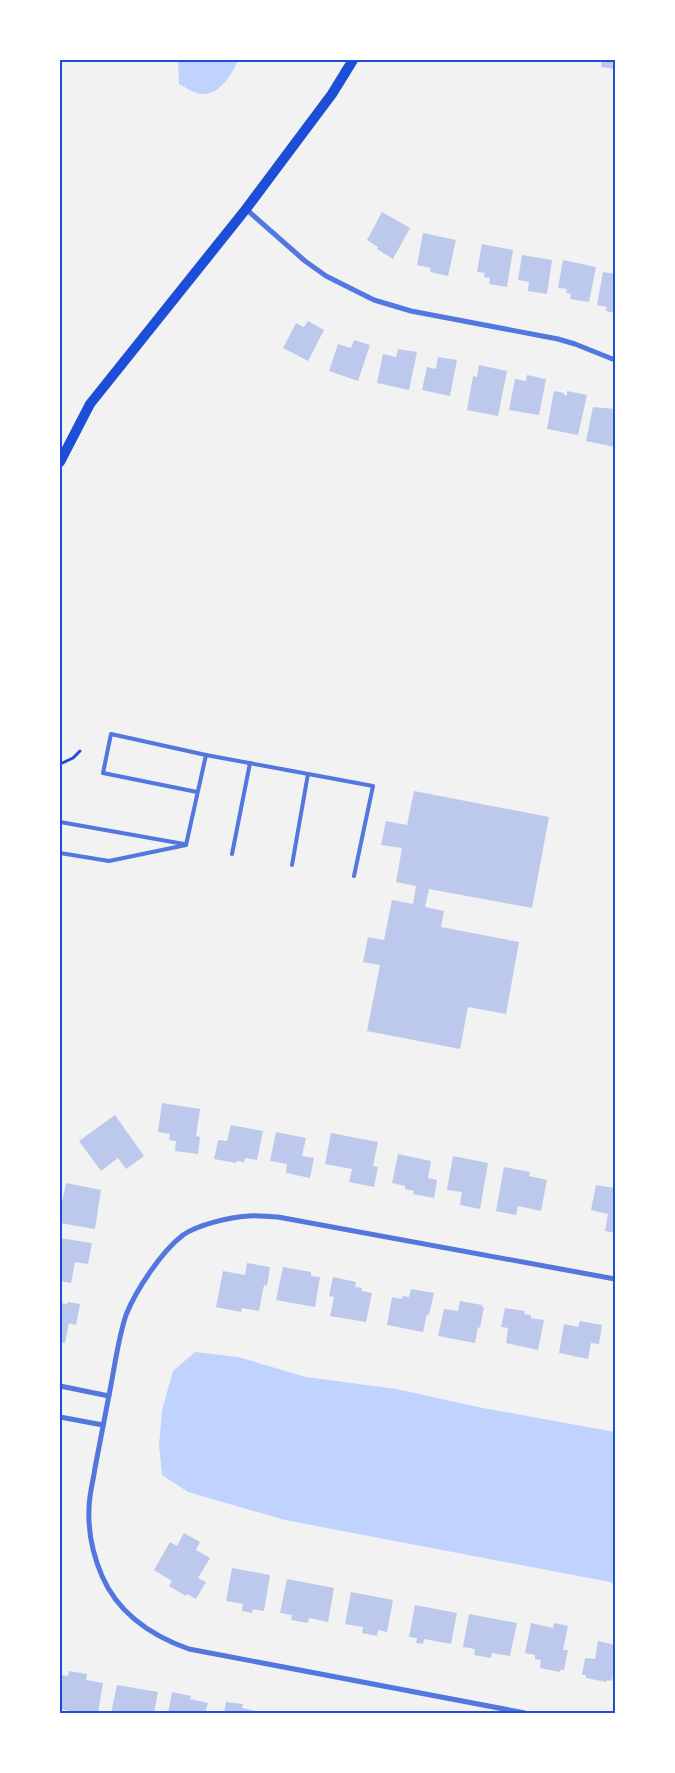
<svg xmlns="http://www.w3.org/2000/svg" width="675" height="1773" font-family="'Asap Condensed',sans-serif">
	<rect width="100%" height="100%" fill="#f2f2f2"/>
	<g fill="#bfd3fe">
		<path d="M 178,60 L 238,60 C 232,74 220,95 202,94 C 195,94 185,87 179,84 Z"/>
		<polygon points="195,1352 238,1357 306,1377 396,1389 483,1408 615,1432 615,1583 285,1520 188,1492 162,1475 159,1445 162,1410 173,1371"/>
	</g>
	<g fill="#bdc9ec">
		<polygon points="602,60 615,60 615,69 601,67"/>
		<polygon points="382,212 410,228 393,259 377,249 378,247 367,240"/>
		<polygon points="423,233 456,240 448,276 430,272 431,268 417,265"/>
		<polygon points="482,244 513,250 507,287 489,284 490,278 484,277 485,273 477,272"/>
		<polygon points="522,255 552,260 547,294 528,291 529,282 518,280"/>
		<polygon points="563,260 596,267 589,302 570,299 571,294 566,293 567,289 558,288"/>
		<polygon points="603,272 615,274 615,313 606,311 607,307 597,305"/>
		<polygon points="308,321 324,330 308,361 283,348 296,323 304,327"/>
		<polygon points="354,340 370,345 358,381 329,371 338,344 351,348"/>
		<polygon points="398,349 417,352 409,390 377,383 383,354 396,357"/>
		<polygon points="438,357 457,360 450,396 422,390 427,367 436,369"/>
		<polygon points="479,365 507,371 498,416 467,410 473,376 477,377"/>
		<polygon points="527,375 546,379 539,415 509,410 515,379 526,381"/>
		<polygon points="554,391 564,393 564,395 567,395 567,391 587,395 578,435 547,429"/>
		<polygon points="593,407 615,409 615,447 586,441"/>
		<polygon points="414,791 549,817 532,908 429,889 425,907 444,911 441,927 519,942 506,1014 468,1007 460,1049 367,1031 380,965 363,962 368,937 384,940 392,900 413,904 416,886 396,882 402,848 381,845 386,821 407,825"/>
		<polygon points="162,1103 200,1109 196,1136 200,1137 198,1154 175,1151 176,1141 169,1140 170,1134 158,1132"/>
		<polygon points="115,1115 144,1156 126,1169 118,1158 101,1171 79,1141"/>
		<polygon points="231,1125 263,1131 257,1160 245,1158 244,1162 237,1161 236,1163 214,1159 218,1140 227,1141"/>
		<polygon points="276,1132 306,1138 302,1156 314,1158 310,1178 286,1173 287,1164 270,1161"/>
		<polygon points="331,1133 378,1142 373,1166 378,1167 374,1187 349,1182 352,1169 325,1164"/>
		<polygon points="398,1154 431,1161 428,1178 437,1180 434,1198 413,1194 414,1191 405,1189 405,1186 392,1183"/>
		<polygon points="453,1156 488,1163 480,1209 460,1205 462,1192 447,1190"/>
		<polygon points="504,1167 530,1172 529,1176 547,1180 541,1211 518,1206 516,1215 496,1211"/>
		<polygon points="66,1183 101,1190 95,1229 60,1223 60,1212"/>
		<polygon points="596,1185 615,1188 615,1233 605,1231 608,1214 591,1210"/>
		<polygon points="60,1238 92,1243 88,1264 75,1262 71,1283 60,1281"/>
		<polygon points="247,1263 270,1267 267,1286 264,1285 259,1311 242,1308 241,1312 216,1307 223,1271 245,1275"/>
		<polygon points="283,1267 311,1272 311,1276 320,1277 315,1307 276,1300"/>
		<polygon points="333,1277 356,1282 355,1287 362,1288 361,1291 372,1293 366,1322 330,1316 334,1297 329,1296"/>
		<polygon points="411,1289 434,1293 429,1315 427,1314 423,1332 387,1325 392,1297 402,1299 403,1296 409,1297"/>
		<polygon points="460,1301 482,1305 482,1307 484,1307 480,1328 478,1327 475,1343 438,1336 444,1309 458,1311"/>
		<polygon points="68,1302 80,1304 76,1325 69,1323 65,1343 60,1342 60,1303 67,1304"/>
		<polygon points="505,1308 525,1311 524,1314 531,1315 531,1318 544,1320 538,1350 506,1343 508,1328 501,1327"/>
		<polygon points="580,1321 602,1325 599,1344 591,1343 588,1359 559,1353 564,1324 578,1327"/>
		<polygon points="184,1533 200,1542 196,1550 210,1558 198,1578 206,1582 196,1599 187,1594 186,1596 169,1586 172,1581 154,1570 170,1542 177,1546"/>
		<polygon points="232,1568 270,1575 264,1611 253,1609 252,1613 242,1611 243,1604 226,1601"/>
		<polygon points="287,1579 334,1588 328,1622 309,1618 308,1623 291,1620 292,1615 280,1613"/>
		<polygon points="351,1592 393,1600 387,1632 378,1630 377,1636 362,1633 363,1627 345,1624"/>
		<polygon points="415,1605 457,1613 451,1644 424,1639 423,1644 416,1643 417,1638 409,1637"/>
		<polygon points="469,1614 517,1623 510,1656 492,1653 491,1658 474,1655 475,1649 463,1647"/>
		<polygon points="531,1623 553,1628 554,1623 568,1626 563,1650 568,1650 564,1670 560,1670 560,1672 540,1668 541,1660 535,1659 535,1655 525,1653"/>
		<polygon points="598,1641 615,1645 615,1674 613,1674 612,1681 607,1680 606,1682 586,1678 586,1675 582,1675 585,1658 595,1659"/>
		<polygon points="69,1671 87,1674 86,1680 103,1683 98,1713 80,1713 60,1709 60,1675 68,1676"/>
		<polygon points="117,1685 158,1692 154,1713 111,1713"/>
		<polygon points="172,1692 191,1696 190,1699 208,1703 205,1713 168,1713"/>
		<polygon points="226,1702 243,1704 242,1708 265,1713 224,1713"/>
	</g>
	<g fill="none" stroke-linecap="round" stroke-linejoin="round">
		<polyline stroke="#1d4ed8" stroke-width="3" points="60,764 73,758 80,751"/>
		<g stroke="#5277de" stroke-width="4">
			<polyline points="206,755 373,786 354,876"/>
			<polyline points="60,822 184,844"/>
			<polyline points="186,845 206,755 111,734 103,773 197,792"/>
			<polyline points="60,853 109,861 186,845"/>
			<polyline points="232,854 250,763"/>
			<polyline points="292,865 308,774"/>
		</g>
		<g stroke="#5277de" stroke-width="5">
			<polyline points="246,209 305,261 326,276 374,300 411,311 558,339 575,344 615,360"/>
			<polyline points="60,1386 109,1396"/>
			<polyline points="60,1417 103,1425"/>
			<path d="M 525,1713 L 189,1649 C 152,1636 118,1613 102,1576 C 93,1555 88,1532 89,1509 C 89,1495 93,1482 95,1468 C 100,1442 105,1416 110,1390 C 115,1365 118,1339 126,1315 C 136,1290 161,1252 183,1235 C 197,1225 230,1217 248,1216 C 258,1215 268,1217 278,1217 L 615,1279"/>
		</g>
		<polyline stroke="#1d4ed8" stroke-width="10" points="60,462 90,404 246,209 332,94 353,60"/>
	</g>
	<rect width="675" height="1773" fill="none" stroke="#ffffff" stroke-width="122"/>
	<rect x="61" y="61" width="553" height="1651" fill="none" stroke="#1d4ed8" stroke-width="2"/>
</svg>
